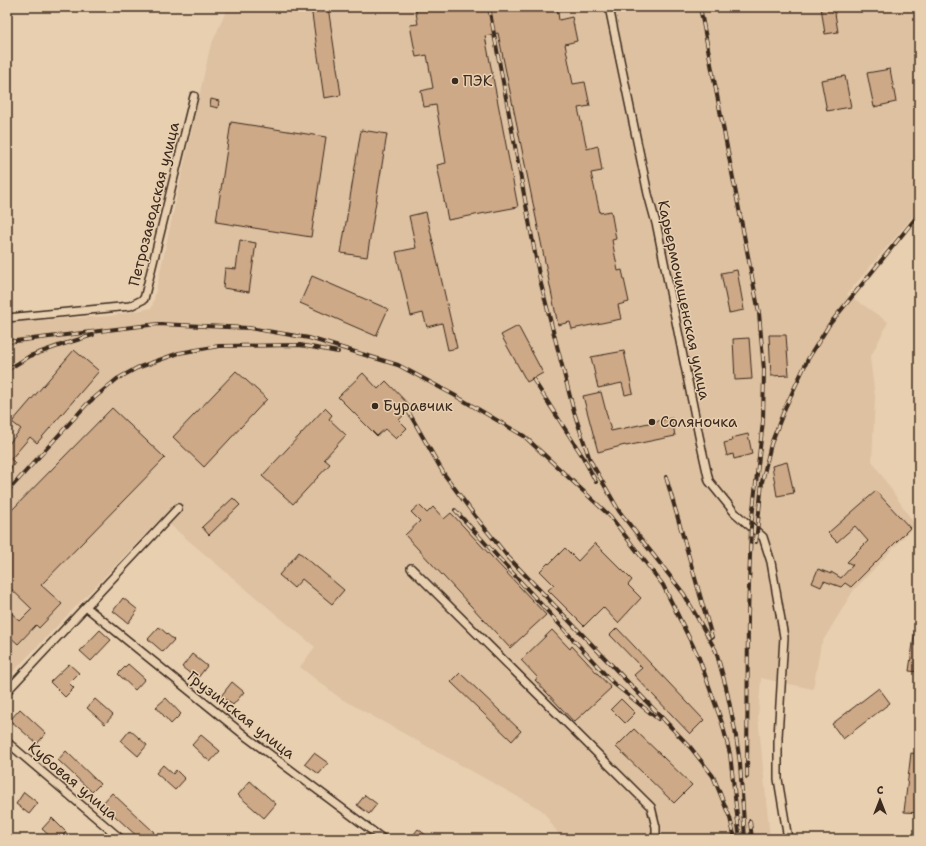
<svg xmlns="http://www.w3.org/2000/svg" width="926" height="846" font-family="'Shantell Sans',sans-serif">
	<rect width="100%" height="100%" fill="#e8cfb0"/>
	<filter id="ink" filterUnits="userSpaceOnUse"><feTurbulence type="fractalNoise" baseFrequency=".025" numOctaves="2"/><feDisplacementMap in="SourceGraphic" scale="8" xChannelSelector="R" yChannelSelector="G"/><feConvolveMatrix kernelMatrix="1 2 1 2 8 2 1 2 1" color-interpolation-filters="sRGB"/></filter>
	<g filter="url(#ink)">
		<polygon fill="#ddc1a1" points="228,7 919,7 919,215 915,214 847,294 888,322 870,358 875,397 872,461 915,525 853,591 821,644 813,689 761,678 758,716 770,839 562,839 542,810 340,698 300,667 315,647 169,524 160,519 7,678 7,322 110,316 152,308 210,48"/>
		<g fill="#cda987" stroke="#3b2a1e">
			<polygon points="311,7 328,7 341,95 324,98"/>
			<polygon points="415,7 480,7 481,11 499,7 557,7 559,20 572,17 577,41 565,44 573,84 585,82 590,106 578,108 587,149 598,146 602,171 591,173 600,213 611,211 616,239 612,240 618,271 622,270 629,302 618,305 621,319 572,329 570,322 558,325 498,33 485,36 518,207 448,220 437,165 446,163 436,105 424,107 421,91 433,88 427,55 416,57 410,25 418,24"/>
			<polygon points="821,7 834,7 838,32 825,34"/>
			<polygon points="890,69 896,102 874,107 867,73"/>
			<polygon points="845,76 851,107 827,111 821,80"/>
			<polygon points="211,99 219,101 218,108 210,106"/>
			<polygon points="231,122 326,137 311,237 216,222"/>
			<polygon points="361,130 387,134 367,257 341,253"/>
			<polygon points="426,212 457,348 448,350 442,323 427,327 423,313 411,316 396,252 416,248 409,216"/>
			<polygon points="240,240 256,243 249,292 223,288 225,268 236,269"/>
			<polygon points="737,270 744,310 729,313 721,273"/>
			<polygon points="312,276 388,309 376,336 300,303"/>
			<polygon points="518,326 543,373 527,382 501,335"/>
			<polygon points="769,335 786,335 789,375 771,376"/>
			<polygon points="749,338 752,379 735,380 733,339"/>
			<polygon points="74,350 99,371 37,443 30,437 11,459 15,463 7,473 7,446 21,429 12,422"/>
			<polygon points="624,351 633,393 625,395 622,383 598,388 591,357"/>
			<polygon points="236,371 267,399 204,467 173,437"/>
			<polygon points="363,373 378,389 386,381 411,407 399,420 407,428 396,439 385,429 377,436 338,397"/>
			<polygon points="601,392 611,431 672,418 675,436 626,446 625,445 598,452 583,396"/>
			<polygon points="112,408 165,458 41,585 62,604 39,628 36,625 18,644 7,634 7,609 20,621 32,609 7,585 7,515"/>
			<polygon points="325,408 332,415 329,419 346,435 324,459 330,464 293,504 262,476"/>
			<polygon points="748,434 752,454 734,459 733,454 727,456 724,443 732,441 731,438"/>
			<polygon points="787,462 794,493 777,496 772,466"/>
			<polygon points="876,491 910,528 851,587 845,583 841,587 824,581 821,587 812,583 818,569 831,574 831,572 841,578 853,565 847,562 868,541 855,526 837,542 828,533"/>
			<polygon points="233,498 240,505 209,535 202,527"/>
			<polygon points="419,505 427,513 433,507 444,519 451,513 546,615 510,648 405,535 420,521 411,512"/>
			<polygon points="595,543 632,580 628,585 641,598 618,623 603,607 584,626 548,590 554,585 540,571 548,563 549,564 565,548 578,561"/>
			<polygon points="299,552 344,590 332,604 302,579 294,588 279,575"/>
			<polygon points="123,598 138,610 128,623 113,611"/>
			<polygon points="159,627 174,640 163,652 148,639"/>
			<polygon points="617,628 704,720 690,734 634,675 642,668 610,635"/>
			<polygon points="100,630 111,640 91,661 80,651"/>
			<polygon points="552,630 570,649 572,646 611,688 574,722 535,680 538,678 521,660"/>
			<polygon points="915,630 919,630 919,672 909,671"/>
			<polygon points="192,654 207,666 197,679 182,667"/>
			<polygon points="69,664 79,673 69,683 74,688 65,697 50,682"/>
			<polygon points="128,664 145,679 135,690 118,674"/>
			<polygon points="460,673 521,731 512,741 451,682"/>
			<polygon points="232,682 244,692 233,705 221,696"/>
			<polygon points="879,688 890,703 843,739 832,724"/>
			<polygon points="166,698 181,714 171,724 156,707"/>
			<polygon points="95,699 113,715 105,724 87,708"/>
			<polygon points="621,699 635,713 625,723 611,709"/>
			<polygon points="20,709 46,733 37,744 10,720"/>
			<polygon points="634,729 692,785 674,803 616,747"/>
			<polygon points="130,730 147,745 138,756 121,741"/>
			<polygon points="201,735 220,751 210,762 192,745"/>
			<polygon points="66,751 100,784 92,792 58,760"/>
			<polygon points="314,753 328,763 319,774 305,764"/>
			<polygon points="911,753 919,754 919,813 904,812"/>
			<polygon points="163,765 173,774 176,770 185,779 175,790 156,773"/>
			<polygon points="250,781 276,804 264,818 238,795"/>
			<polygon points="24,792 38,803 29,814 16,804"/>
			<polygon points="112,793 154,832 148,839 140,839 102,804"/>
			<polygon points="365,795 377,804 369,814 357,805"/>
			<polygon points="52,818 66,832 60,839 53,839 42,829"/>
			<polygon points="418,829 431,839 410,839"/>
		</g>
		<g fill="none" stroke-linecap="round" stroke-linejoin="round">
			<g stroke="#3b2a1e" stroke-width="10">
				<g id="minor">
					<polyline points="609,7 648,194 657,227 699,436 709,481 735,513 763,537 771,562 784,637 778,737 778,779 788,839"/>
					<polyline points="7,318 130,306 144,299 194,96"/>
					<polyline points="411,568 651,807 656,827 656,839"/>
					<polyline points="86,607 248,738 383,839"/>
					<polyline points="7,691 178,508"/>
					<polyline points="7,742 121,839"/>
				</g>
			</g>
			<use href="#minor" stroke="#e8cfb0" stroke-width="7"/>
			<g stroke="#3b2a1e" stroke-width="4">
				<g id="rail">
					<polyline points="489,7 540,280 574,412 590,460 619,511 684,594 716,651 726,687 735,730 740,763 745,839"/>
					<polyline points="700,7 759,313 764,370 763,421 751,527 748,615 747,777"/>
					<polyline points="7,342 158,324 249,328 309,338 398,365 454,395 524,436 610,516 663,585 699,658 722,723 730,754 739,832 741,839"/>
					<polyline points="7,370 30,356 64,344 93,335"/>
					<polyline points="533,379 583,457 596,482"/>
					<polyline points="408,411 444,474 475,516 508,557 691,748 713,776 730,818 735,839"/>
					<polyline points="666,477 712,637"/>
					<polyline points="7,492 87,404 117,379 137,368 179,353 219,346 300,345 338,352"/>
					<polyline points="455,510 613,683 658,719"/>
					<polyline points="756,542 762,482 771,444 785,408 808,359 829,325 919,214"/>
					<polyline points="750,821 752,839"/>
				</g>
			</g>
			<use href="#rail" stroke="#e8cfb0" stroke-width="2.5" stroke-dasharray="8" stroke-linecap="butt"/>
		</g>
	</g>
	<g fill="#3b2a1e" stroke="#e8cfb0" stroke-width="1.5">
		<circle cx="455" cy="81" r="4"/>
		<circle cx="375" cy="406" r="4"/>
		<circle cx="652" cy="422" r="4"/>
	</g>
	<g text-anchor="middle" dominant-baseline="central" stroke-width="3" stroke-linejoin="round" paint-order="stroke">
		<g font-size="15" fill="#3b2a1e" stroke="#e8cfb0" text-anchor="start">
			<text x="463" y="81">ПЭК</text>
			<text x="383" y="406">Буравчик</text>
			<text x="660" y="422">Соляночка</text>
		</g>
		<g font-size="15" fill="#3b2a1e" stroke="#e8cfb0">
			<text transform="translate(154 204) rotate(-76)">Петрозаводская улица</text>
			<text transform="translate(684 300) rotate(78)">Карьермочищенская улица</text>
			<text transform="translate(241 715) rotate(38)">Грузинская улица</text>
			<text transform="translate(73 781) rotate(40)">Кубовая улица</text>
		</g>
	</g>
	<rect width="926" height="846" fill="none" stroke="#e8cfb0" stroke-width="24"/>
	<rect x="12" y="12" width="902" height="822" fill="none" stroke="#3b2a1e" stroke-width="1.5" filter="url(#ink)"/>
	<g transform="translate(880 800)" stroke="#e8cfb0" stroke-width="3" paint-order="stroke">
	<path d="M0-3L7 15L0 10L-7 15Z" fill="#3b2a1e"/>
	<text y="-6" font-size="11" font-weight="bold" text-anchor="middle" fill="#3b2a1e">С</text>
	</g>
</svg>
